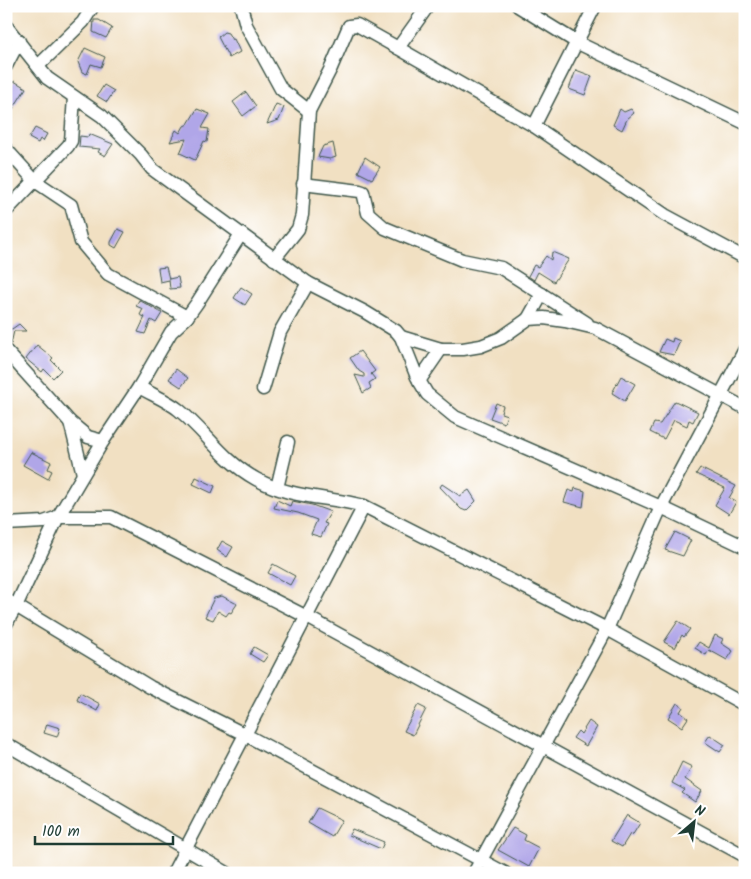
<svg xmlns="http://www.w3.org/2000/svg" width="751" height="879" font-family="Kalam,sans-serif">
	<rect width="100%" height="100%" fill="#fff"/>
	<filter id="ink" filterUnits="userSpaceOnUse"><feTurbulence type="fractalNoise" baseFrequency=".02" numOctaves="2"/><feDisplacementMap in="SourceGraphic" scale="10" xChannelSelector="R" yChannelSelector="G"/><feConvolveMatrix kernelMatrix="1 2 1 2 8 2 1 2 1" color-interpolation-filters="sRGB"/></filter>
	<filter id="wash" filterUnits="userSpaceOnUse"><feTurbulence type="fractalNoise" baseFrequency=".0096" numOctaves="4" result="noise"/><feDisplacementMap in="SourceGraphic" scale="20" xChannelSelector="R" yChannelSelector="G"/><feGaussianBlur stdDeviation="1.12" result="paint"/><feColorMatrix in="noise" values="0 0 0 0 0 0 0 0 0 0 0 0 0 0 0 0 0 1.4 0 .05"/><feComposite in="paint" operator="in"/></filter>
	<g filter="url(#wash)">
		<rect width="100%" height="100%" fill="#f1e0c2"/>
		<g id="blocks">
			<g fill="#b0a6e8">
				<polygon points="94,20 99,20 112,28 106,38 93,32"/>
				<polygon points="224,32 228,33 232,40 234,39 240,52 229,58 218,37"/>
				<polygon points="85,48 105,57 101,67 91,64 87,74 82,72 78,62"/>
				<polygon points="576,70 592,76 585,95 569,89"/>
				<polygon points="14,81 26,88 11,112 6,108 6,94"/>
				<polygon points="104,85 114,91 107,102 97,96"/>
				<polygon points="246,92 256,106 243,116 233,102"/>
				<polygon points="276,104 284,107 279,120 267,124"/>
				<polygon points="197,109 210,114 202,128 209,129 207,142 204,141 195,160 180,153 186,139 170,142 176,130 180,133 184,126 188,124"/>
				<polygon points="620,109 624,112 631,109 634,113 627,119 622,130 613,125"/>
				<polygon points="35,128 47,134 43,141 40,139 38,143 29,138"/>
				<polygon points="89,134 113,144 105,156 98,152 100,149 79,147 80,136 88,137"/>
				<polygon points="333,143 336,157 330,159 318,157 323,146"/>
				<polygon points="365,157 380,167 372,179 358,172"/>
				<polygon points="118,229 125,232 116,248 111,245 111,242"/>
				<polygon points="552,252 569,259 554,282 538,272 534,280 528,276 534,265 538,267 546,256 551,260"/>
				<polygon points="166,267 169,279 178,277 180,288 170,289 169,280 160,282 158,268"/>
				<polygon points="241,287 252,294 245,305 234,298"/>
				<polygon points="139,300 162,313 156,323 151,320 145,334 138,332 145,317 140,315 143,309 136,306"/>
				<polygon points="19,324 26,331 14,331 11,344 6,343 6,328 12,329"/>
				<polygon points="673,338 680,341 674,355 659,352 665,339 672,342"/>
				<polygon points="37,345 53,358 51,360 61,370 53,378 44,369 42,372 26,359"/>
				<polygon points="360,351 375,371 371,374 375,379 369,383 371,388 363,393 355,375 364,377 364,374 359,371 350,358"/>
				<polygon points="176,369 188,378 181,387 169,379"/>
				<polygon points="621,376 635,384 625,401 612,393"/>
				<polygon points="675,401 698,412 693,422 689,420 687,426 674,420 664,439 650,432 654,423 660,424"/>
				<polygon points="496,403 503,406 501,413 507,415 504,423 490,418"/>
				<polygon points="31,452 51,462 48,469 52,471 48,479 23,465"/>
				<polygon points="700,468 736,486 729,498 736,502 729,514 715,505 725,488 696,474"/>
				<polygon points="196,477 215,486 212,493 193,484"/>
				<polygon points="442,484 460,496 469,490 476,501 466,511 461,509 440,487"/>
				<polygon points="575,488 585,491 583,507 564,502 568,490 574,492"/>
				<polygon points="277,500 290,506 292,501 312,505 331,512 324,523 327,524 321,537 311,534 317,520 298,513 274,508"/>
				<polygon points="675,532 691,540 683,556 665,550"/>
				<polygon points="222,541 233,547 227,557 217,550"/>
				<polygon points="273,564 295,576 290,585 268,573"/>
				<polygon points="222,596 237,604 231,613 229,612 226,616 218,611 213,620 205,617 214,598"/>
				<polygon points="678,621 690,629 684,637 682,635 675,648 664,642"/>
				<polygon points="715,635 723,639 721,643 733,651 727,660 709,650 706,655 695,648 699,642 709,648"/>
				<polygon points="254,647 268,655 263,662 250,654"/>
				<polygon points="80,693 100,704 97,711 77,700"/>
				<polygon points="677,703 683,707 680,712 688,718 682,727 668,718"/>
				<polygon points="418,705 426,709 413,735 404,731"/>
				<polygon points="589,721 597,727 586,746 573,738 578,731 581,734"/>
				<polygon points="47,724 60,728 57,737 44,733"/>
				<polygon points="710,735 725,745 720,752 705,742"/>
				<polygon points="682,762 692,767 685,779 702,791 695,802 682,793 685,790 672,783"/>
				<polygon points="317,808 342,820 332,837 308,823"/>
				<polygon points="627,815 640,823 632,836 630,834 622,847 611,841"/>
				<polygon points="513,828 526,835 524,840 539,848 529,867 498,850"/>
				<polygon points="352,829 384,842 381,849 349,835"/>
			</g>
		</g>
	</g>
	<g filter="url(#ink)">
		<use href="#blocks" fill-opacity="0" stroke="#3e5549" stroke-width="1"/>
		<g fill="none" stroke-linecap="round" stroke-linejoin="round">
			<g stroke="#3e5549" stroke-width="15">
				<g id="minor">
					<polyline points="241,6 246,25 281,89 309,111"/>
					<polyline points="428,6 398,48 534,126 665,215 745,258"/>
					<polyline points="518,6 578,43 745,123"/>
					<polyline points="6,26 47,78 102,116 141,155 152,169 308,283 365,312 396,331 401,337 417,377 427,394 455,417 661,507 745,547"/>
					<polyline points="6,66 19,41"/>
					<polyline points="38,66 83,22 93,6"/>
					<polyline points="534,126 595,6"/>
					<polyline points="6,149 35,181 71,205 81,242 108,274 187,317"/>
					<polyline points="303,184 360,191 363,192 368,213 385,228 462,260 501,268 587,323"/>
					<polyline points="6,211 68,146 71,141 74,97"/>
					<polyline points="241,234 197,303 187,317 171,332 139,387 103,441 58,517 16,606 150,687 244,734 505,873"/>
					<polyline points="274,259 298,229 302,215 309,111 331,68 349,26 357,25 398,48"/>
					<polyline points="528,319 542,294"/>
					<polyline points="401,337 441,349 463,349 481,346 501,338 528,319 544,318 565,321 595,328 745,408"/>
					<polyline points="6,351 70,422 88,437 103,441"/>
					<polyline points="419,381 441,349"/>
					<path d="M 139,387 C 153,395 168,401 179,410 C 208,434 222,460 256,479 C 292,499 327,496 364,506"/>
					<polyline points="263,389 280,332 308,283"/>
					<polyline points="70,422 83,474"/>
					<polyline points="277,488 288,442"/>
					<polyline points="6,524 44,522 58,517 111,517 307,617 745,856"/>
					<polyline points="6,600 16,606 6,624"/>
					<polyline points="6,744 227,873"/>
					<polyline points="173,873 364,506 607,629 745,705"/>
					<polyline points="474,873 607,629 661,507 745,349"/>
				</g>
			</g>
			<use href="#minor" stroke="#fff" stroke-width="12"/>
		</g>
	</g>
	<rect width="751" height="879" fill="none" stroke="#fff" stroke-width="25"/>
	<g transform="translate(694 822) rotate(28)" stroke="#ffffff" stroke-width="4" paint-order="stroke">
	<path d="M0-4L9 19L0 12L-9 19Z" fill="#1f3d34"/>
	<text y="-8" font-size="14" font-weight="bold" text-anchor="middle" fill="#1f3d34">N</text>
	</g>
	<path d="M35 836v8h138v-8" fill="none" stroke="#1f3d34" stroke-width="2.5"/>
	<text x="42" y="836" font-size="15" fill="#1f3d34" stroke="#ffffff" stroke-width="4" paint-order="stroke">100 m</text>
</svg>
